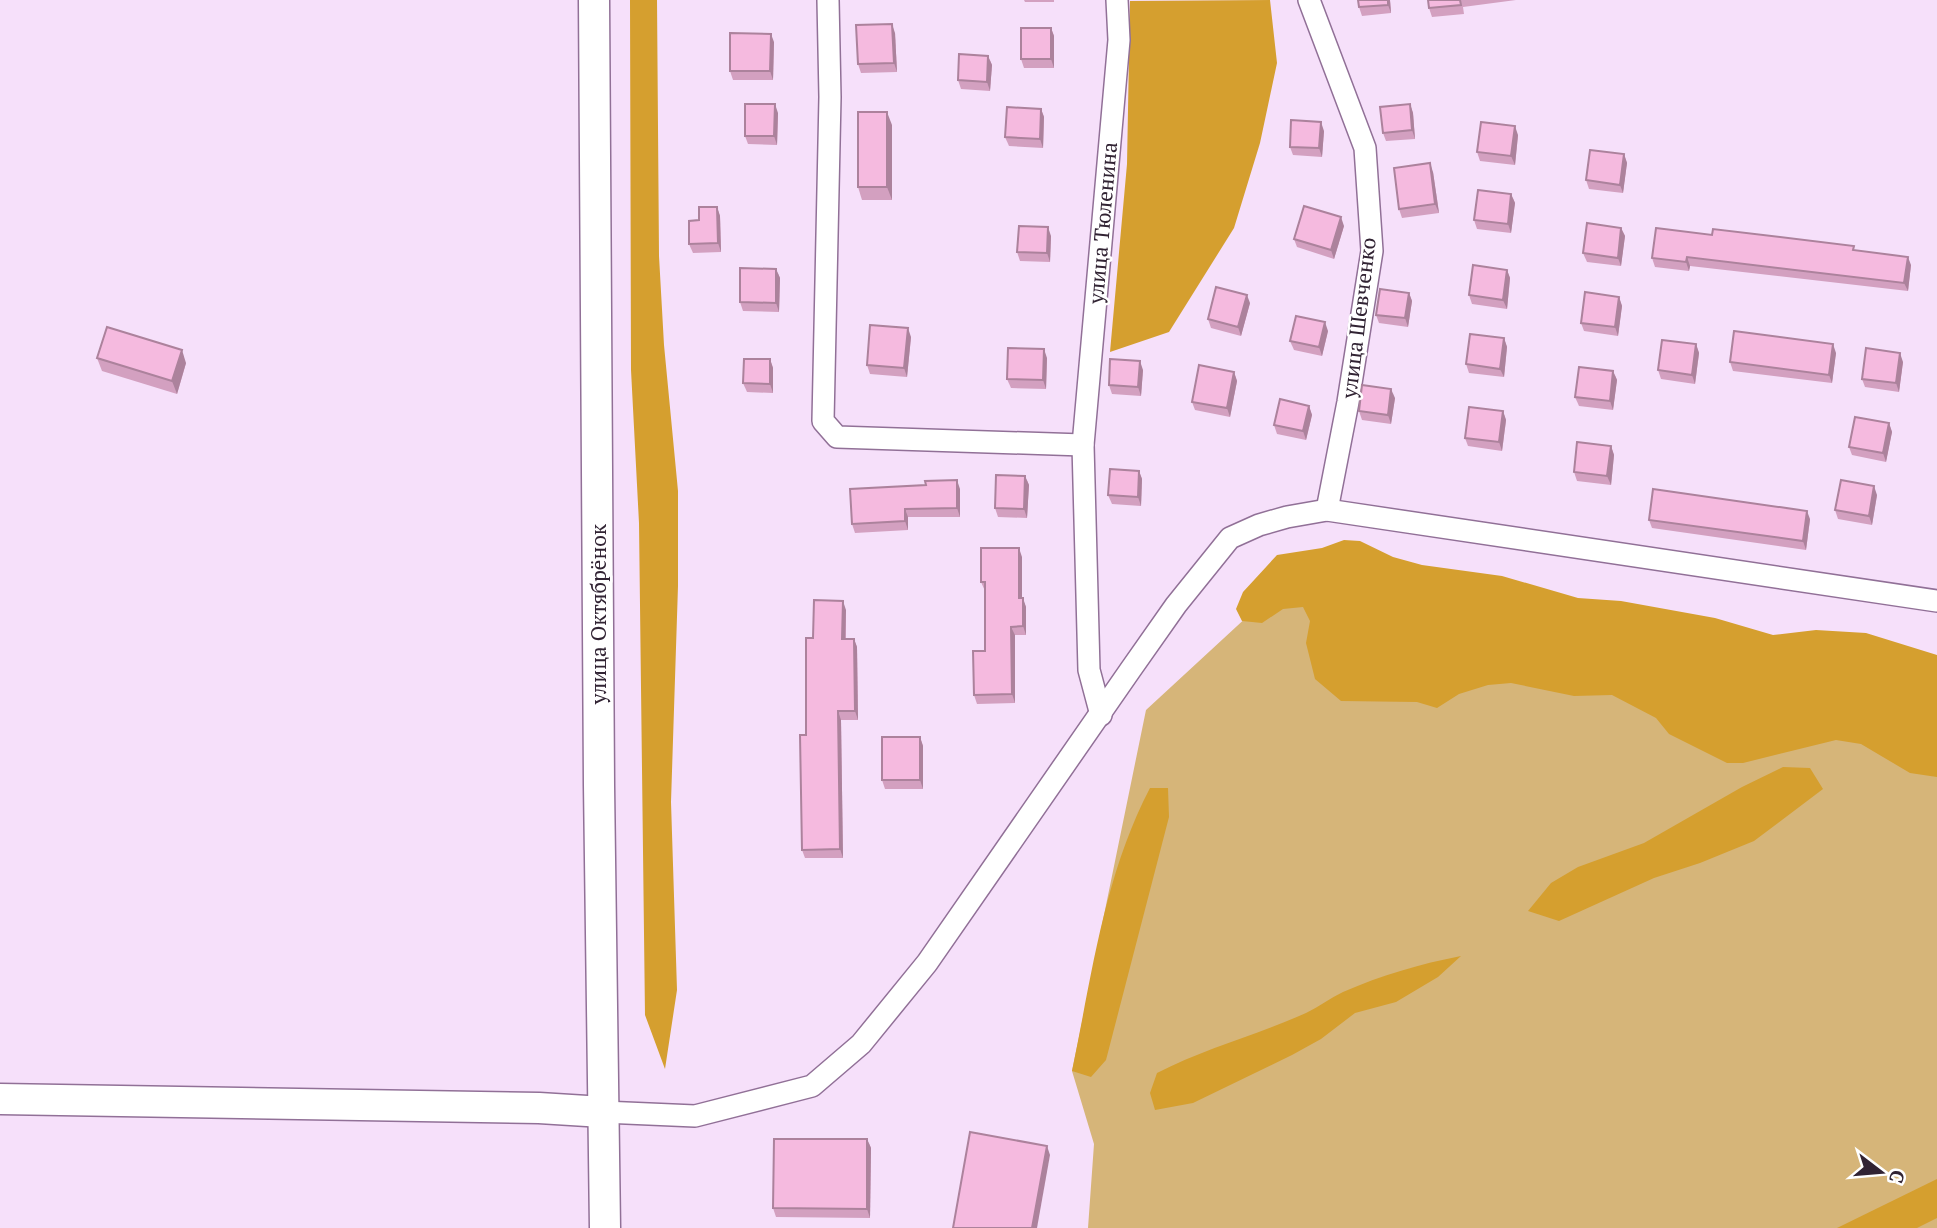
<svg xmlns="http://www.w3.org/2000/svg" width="1937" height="1228" font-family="'PT Serif',serif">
	<rect width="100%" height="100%" fill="#f6e0fa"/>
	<polygon fill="#d6b579" points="1312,557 1937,676 1937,1228 1088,1228 1094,1144 1072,1071 1146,710"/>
	<g fill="#d59f2f">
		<polygon points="630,0 657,0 659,256 664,345 678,491 678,586 671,802 677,990 665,1069 645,1015 639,523 631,370"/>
		<polygon points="1270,0 1277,63 1260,143 1234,228 1169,332 1110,352 1127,164 1130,1"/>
		<polygon points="1344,540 1360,541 1393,557 1422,565 1502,576 1578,598 1621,601 1715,618 1773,635 1816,630 1866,633 1937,655 1937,777 1910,773 1861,744 1836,740 1743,763 1727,763 1669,734 1656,718 1612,695 1574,696 1511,683 1488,685 1459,694 1437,708 1417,702 1341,701 1315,679 1306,643 1310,621 1303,607 1283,609 1262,623 1242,621 1236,609 1243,592 1277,555 1322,548"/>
		<polygon points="1783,767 1810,768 1823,789 1754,841 1700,863 1654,878 1559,921 1528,911 1551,883 1578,867 1644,843 1742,787"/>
		<path d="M 1150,788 L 1168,788 L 1169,817 L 1106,1060 L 1091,1077 L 1072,1071 C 1092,975 1104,876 1150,788 Z"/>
		<path d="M 1461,956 L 1438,977 L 1396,1002 L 1355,1013 L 1321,1039 L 1292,1055 L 1193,1103 L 1155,1110 L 1150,1093 L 1157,1073 C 1205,1048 1257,1035 1306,1013 C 1319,1007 1330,998 1343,992 C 1382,975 1420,964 1461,956 Z"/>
		<polygon points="1937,1179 1937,1218 1917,1228 1837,1228"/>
	</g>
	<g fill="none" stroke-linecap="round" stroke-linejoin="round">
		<g stroke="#917097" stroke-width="24">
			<g id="street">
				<polyline points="828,0 830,97 823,421 837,437 1083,445"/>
				<polyline points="1309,0 1365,148 1372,251 1348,402 1327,510"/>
				<polyline points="1101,715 1089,670 1083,445 1119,40 1117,0"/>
				<polyline points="603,1112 695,1116 812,1086 861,1044 927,963 1131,669 1176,605 1230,538 1259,525 1287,517 1327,510 1937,601"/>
			</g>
		</g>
		<g stroke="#917097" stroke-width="33">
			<g id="secondary">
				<polyline points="594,0 599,785 605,1228"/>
				<polyline points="0,1099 539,1108 603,1112"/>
			</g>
		</g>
		<use href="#street" stroke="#fff" stroke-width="21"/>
		<use href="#secondary" stroke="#fff" stroke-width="30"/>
	</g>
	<g fill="#d3a0c0">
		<polygon points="1024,0 1054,0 1054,2 1025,2"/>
		<polygon points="1358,0 1390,0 1391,13 1362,16 1359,7"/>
		<polygon points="1428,0 1516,0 1463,7 1464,14 1432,17 1429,8"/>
		<polygon points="1051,28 1054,36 1054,68 1024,68 1021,59"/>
		<polygon points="895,33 897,72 861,73 858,64"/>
		<polygon points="774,42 773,80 733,80 730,71"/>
		<polygon points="988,56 992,65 990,91 961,89 958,80"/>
		<polygon points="1410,104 1413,113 1415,139 1386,141 1383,133"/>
		<polygon points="1041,109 1044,117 1043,148 1009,146 1005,137"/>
		<polygon points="778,113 777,145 748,144 745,136"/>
		<polygon points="892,125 892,200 862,200 858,187"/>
		<polygon points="1324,131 1322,157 1293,155 1290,147"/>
		<polygon points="1518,135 1515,165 1480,161 1477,152"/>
		<polygon points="1624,154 1627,163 1623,193 1589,189 1586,180"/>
		<polygon points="1433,172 1439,213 1402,218 1399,209"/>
		<polygon points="1511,194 1515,203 1511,233 1477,229 1474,220"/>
		<polygon points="717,207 720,216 721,252 693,253 689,244 699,220"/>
		<polygon points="1344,226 1334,259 1297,247 1294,239"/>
		<polygon points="1621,228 1625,236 1621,266 1587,262 1583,253"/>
		<polygon points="1712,235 1855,250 1911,265 1908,291 1690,266 1689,271 1655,267 1652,258"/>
		<polygon points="1051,236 1050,262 1020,261 1017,252"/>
		<polygon points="776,269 780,278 779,312 743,311 740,302"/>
		<polygon points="1507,270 1510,278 1507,309 1472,304 1469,295"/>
		<polygon points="1409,293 1412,301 1408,327 1379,323 1376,315"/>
		<polygon points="1619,297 1622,306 1618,336 1584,331 1581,323"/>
		<polygon points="1250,303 1241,336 1211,328 1208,319"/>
		<polygon points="1328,331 1322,356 1294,350 1290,341"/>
		<polygon points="911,337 907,377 870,374 867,365"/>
		<polygon points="1504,338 1507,347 1504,377 1469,373 1466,364"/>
		<polygon points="1696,344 1699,353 1695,384 1661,379 1658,370"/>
		<polygon points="1836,353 1832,383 1733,371 1730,362"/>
		<polygon points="97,358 186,363 177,394 102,371"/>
		<polygon points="1047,358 1046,389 1011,388 1007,379"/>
		<polygon points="770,359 773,368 773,393 747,392 743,383"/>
		<polygon points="1903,362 1899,392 1865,387 1862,379"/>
		<polygon points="1143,370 1141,396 1112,394 1109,385"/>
		<polygon points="1613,371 1617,380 1613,410 1579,406 1575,397"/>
		<polygon points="1234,372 1237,381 1230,417 1195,410 1192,402"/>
		<polygon points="1395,398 1391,424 1362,420 1359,411"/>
		<polygon points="1309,406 1312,415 1306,440 1277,434 1274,425"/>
		<polygon points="1503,411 1506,420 1502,451 1468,446 1465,438"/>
		<polygon points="1889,423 1892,432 1886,462 1852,455 1849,447"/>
		<polygon points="1611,446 1614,455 1611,485 1577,481 1574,472"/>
		<polygon points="1139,471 1142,479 1141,506 1112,504 1108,495"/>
		<polygon points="1025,476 1029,485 1027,518 998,517 995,508"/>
		<polygon points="960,489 960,517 908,517 908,530 855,533 852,524"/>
		<polygon points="1877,495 1872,525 1838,519 1835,510"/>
		<polygon points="1810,519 1806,550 1652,528 1649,520"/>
		<polygon points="1022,557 1022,598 1026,607 1026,635 1015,635 1015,703 977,704 974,695 985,651 985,591 981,582"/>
		<polygon points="846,610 846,639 854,639 857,647 858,720 841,720 843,858 805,858 802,850 813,638"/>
		<polygon points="920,737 923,746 923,789 885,789 882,780"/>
		<polygon points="867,1139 871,1148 870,1218 776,1217 773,1208"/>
	</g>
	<g fill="#ac829c">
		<polygon points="1388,0 1390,0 1391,13 1388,5"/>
		<polygon points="892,24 895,33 897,72 894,63"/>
		<polygon points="1051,28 1054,36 1054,68 1051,59"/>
		<polygon points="771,34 774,42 773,80 770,71"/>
		<polygon points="988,56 992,65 990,91 987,82"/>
		<polygon points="775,104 778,113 777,145 774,136"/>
		<polygon points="1410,104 1413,113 1415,139 1412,130"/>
		<polygon points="1041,109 1044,117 1043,148 1040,139"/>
		<polygon points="887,112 892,125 892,200 887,187"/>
		<polygon points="1321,122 1324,131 1322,157 1319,148"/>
		<polygon points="1515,126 1518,135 1515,165 1511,156"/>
		<polygon points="1624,154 1627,163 1623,193 1620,185"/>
		<polygon points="1430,163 1433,172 1439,213 1435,204"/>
		<polygon points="1511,194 1515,203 1511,233 1508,224"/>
		<polygon points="717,207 720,216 721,252 718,243"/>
		<polygon points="1341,217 1344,226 1334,259 1331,250"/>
		<polygon points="1048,227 1051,236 1050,262 1047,253"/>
		<polygon points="1621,228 1625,236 1621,266 1618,258"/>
		<polygon points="1687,257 1690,266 1689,271 1686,262"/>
		<polygon points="1908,257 1911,265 1908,291 1904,283"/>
		<polygon points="776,269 780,278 779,312 776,303"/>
		<polygon points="1507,270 1510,278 1507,309 1503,300"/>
		<polygon points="1409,293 1412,301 1408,327 1405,318"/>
		<polygon points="1247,295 1250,303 1241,336 1238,327"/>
		<polygon points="1619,297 1622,306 1618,336 1615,327"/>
		<polygon points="1325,322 1328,331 1322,356 1319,347"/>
		<polygon points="908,328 911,337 907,377 904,368"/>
		<polygon points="1504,338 1507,347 1504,377 1500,369"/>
		<polygon points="1696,344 1699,353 1695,384 1692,375"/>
		<polygon points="1833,344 1836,353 1832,383 1829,375"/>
		<polygon points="1044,349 1047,358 1046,389 1043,380"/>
		<polygon points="182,350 186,363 177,394 172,381"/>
		<polygon points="1900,353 1903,362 1899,392 1896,383"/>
		<polygon points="770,359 773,368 773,393 770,384"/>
		<polygon points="1140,361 1143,370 1141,396 1138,387"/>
		<polygon points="1613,371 1617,380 1613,410 1610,401"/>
		<polygon points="1234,372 1237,381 1230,417 1227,408"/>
		<polygon points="1391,389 1395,398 1391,424 1388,415"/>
		<polygon points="1309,406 1312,415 1306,440 1303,431"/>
		<polygon points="1503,411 1506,420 1502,451 1499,442"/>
		<polygon points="1889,423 1892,432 1886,462 1883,453"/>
		<polygon points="1611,446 1614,455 1611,485 1607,476"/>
		<polygon points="1139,471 1142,479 1141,506 1138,497"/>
		<polygon points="1025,476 1029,485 1027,518 1024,509"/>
		<polygon points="957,480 960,489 960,517 957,508"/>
		<polygon points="1874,486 1877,495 1872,525 1869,516"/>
		<polygon points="905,509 908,517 908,530 905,521"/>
		<polygon points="1807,511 1810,519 1806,550 1803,541"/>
		<polygon points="1019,548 1022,557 1022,607 1019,598"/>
		<polygon points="1023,598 1026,607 1026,635 1023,626"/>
		<polygon points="843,601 846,610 845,647 842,639"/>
		<polygon points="1011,627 1015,635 1015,703 1012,694"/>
		<polygon points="854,639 857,647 858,720 855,711"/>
		<polygon points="838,711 841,720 843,858 840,849"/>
		<polygon points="920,737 923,746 923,789 920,780"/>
		<polygon points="867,1139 871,1148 870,1218 867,1209"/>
		<polygon points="1047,1146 1050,1155 1037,1228 1032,1228"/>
	</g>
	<g fill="#f5badf" stroke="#ac829c" stroke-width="2">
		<polygon points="1358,0 1388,0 1388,5 1359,7"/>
		<polygon points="1428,0 1460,0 1461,5 1429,8"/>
		<polygon points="892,24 894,63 858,64 856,25"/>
		<rect x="1021" y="28" width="30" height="31"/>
		<polygon points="730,33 771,34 770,71 730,71"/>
		<polygon points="959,54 988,56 987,82 958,80"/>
		<polygon points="745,104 775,104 774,136 745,136"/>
		<polygon points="1410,104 1412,130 1383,133 1380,107"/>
		<polygon points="1007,107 1041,109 1040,139 1005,137"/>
		<rect x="858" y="112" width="29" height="75"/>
		<polygon points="1291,120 1321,122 1319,148 1290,147"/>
		<polygon points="1481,122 1515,126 1511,156 1477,152"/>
		<polygon points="1590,150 1624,154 1620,185 1586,180"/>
		<polygon points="1430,163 1435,204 1399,209 1394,168"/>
		<polygon points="1478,190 1511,194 1508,224 1474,220"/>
		<polygon points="1304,206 1341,217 1331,250 1294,239"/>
		<polygon points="699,207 717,207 718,243 689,244 689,221 699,220"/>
		<polygon points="1587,223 1621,228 1618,258 1583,253"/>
		<polygon points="1019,226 1048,227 1047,253 1017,252"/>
		<polygon points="1656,228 1712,235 1713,229 1854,246 1853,250 1908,257 1904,283 1687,257 1686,262 1652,258"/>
		<polygon points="1473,265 1507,270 1503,300 1469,295"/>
		<polygon points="740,268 776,269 776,303 740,302"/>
		<polygon points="1216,287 1247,295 1238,327 1208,319"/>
		<polygon points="1380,289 1409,293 1405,318 1376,315"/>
		<polygon points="1585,292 1619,297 1615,327 1581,323"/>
		<polygon points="1296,316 1325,322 1319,347 1290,341"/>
		<polygon points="870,325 908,328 904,368 867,365"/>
		<polygon points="107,327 182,350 172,381 97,358"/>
		<polygon points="1734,331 1833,344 1829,375 1730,362"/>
		<polygon points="1470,334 1504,338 1500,369 1466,364"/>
		<polygon points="1662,340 1696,344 1692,375 1658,370"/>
		<polygon points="1008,348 1044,349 1043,380 1007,379"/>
		<polygon points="1866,348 1900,353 1896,383 1862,379"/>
		<polygon points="744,359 770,359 770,384 743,383"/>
		<polygon points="1110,359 1140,361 1138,387 1109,385"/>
		<polygon points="1199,365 1234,372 1227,408 1192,402"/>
		<polygon points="1579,367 1613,371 1610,401 1575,397"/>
		<polygon points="1362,385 1391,389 1388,415 1359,411"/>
		<polygon points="1280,399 1309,406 1303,431 1274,425"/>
		<polygon points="1469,407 1503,411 1499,442 1465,438"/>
		<polygon points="1855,417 1889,423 1883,453 1849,447"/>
		<polygon points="1577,442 1611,446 1607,476 1574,472"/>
		<polygon points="1110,469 1139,471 1138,497 1108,495"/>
		<polygon points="996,475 1025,476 1024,509 995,508"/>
		<polygon points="957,480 957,508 905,509 905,521 852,524 850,489 926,485 925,481"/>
		<polygon points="1841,480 1874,486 1869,516 1835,510"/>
		<polygon points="1653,489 1807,511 1803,541 1649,520"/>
		<polygon points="981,548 1019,548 1019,598 1023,598 1023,626 1011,627 1012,694 974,695 973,651 985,651 985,582 981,582"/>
		<polygon points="814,600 843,601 842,639 854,639 855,711 838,711 840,849 802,850 800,735 806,735 806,638 813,638"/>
		<rect x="882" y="737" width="38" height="43"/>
		<polygon points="970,1132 1047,1146 1032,1228 953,1228"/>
		<polygon points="774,1139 867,1139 867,1209 773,1208"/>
	</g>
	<g text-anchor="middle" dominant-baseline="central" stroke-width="5" stroke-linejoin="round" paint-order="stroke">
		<g font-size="21" fill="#312333" stroke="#fff">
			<text transform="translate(1102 223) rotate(-85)">улица Тюленина</text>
			<text transform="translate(1358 318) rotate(-83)">улица Шевченко</text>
			<text transform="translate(598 614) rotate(-90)">улица Октябрёнок</text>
		</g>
	</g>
	<g transform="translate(1881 1172) rotate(106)" stroke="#ffffff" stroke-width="5" paint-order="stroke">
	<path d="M0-5L12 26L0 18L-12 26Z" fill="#312333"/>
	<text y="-10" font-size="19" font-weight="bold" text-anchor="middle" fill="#312333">С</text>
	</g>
</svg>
